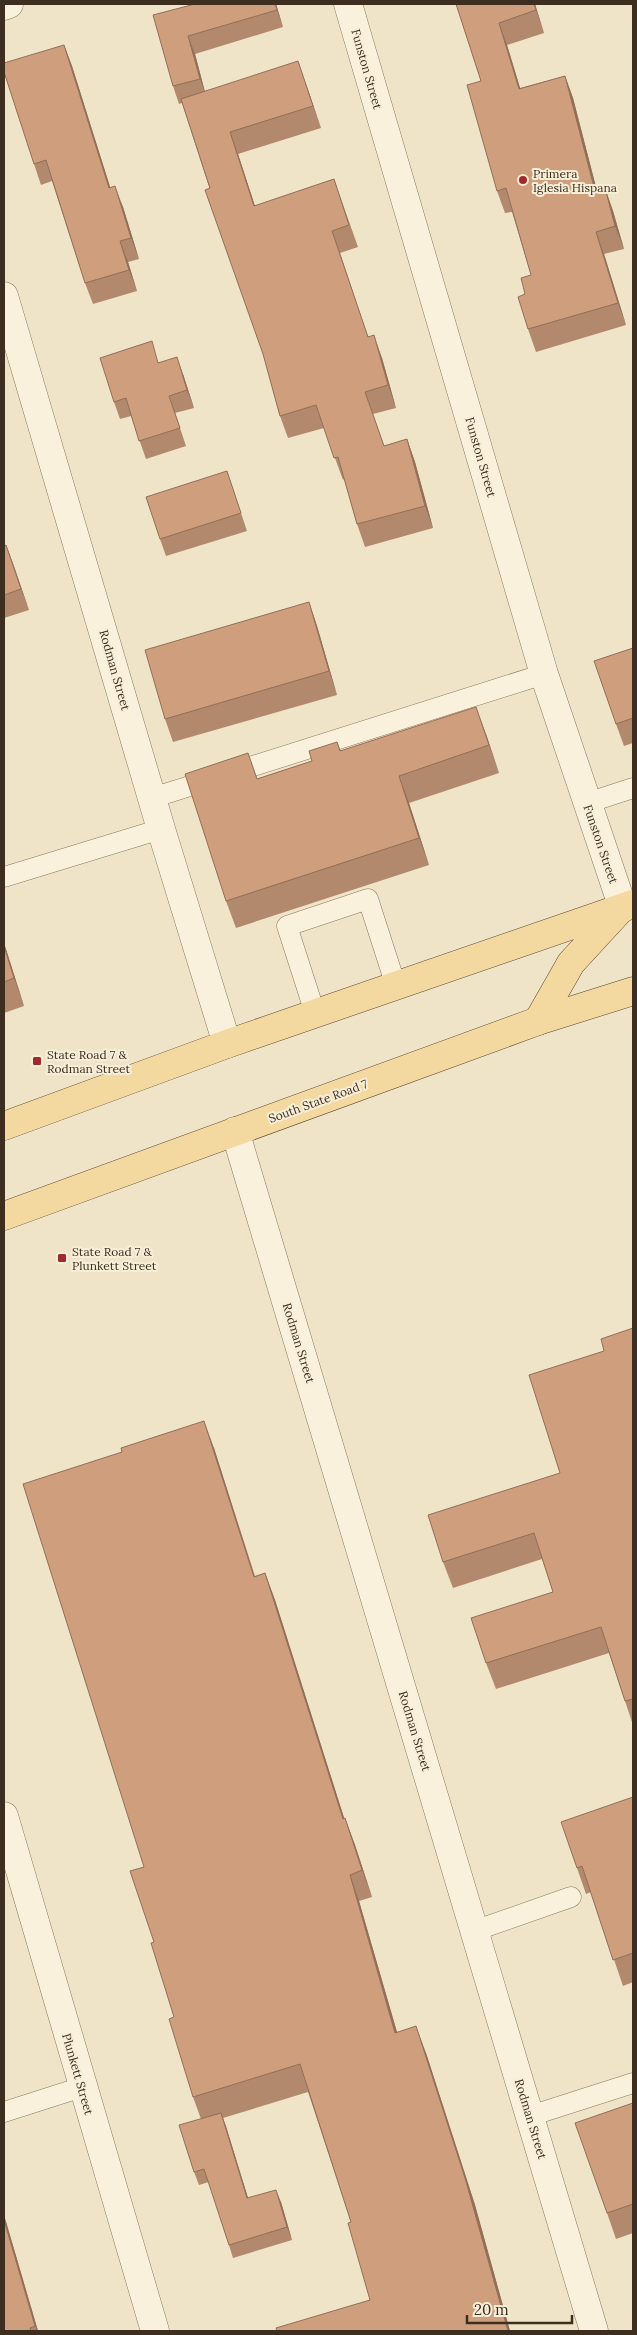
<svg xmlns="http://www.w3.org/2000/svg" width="637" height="2335" font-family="Lora,serif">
	<rect width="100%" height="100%" fill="#f0e4c8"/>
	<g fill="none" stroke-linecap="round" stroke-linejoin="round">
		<g stroke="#8d765c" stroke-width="21">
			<g id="lane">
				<polyline points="152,798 544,674"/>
				<polyline points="587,803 633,788"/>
				<polyline points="4,877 161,829"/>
				<polyline points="315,1013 287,926 368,899 396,986"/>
				<polyline points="474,1931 571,1897"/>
				<polyline points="4,2112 82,2087"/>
				<polyline points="530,2116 633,2083"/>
			</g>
		</g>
		<g stroke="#8d765c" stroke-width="29">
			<g id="street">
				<polyline points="348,4 544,674 623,908"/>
				<polyline points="4,6 9,4"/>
				<polyline points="4,296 161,829 227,1044"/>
				<polyline points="235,1131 594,2331"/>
				<polyline points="4,1816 155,2331"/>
			</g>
		</g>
		<g stroke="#5b4430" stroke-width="29">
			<g id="primary">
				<polyline points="538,1021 571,963 618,912"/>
				<polyline points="4,1126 227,1044 633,904"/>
				<polyline points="4,1216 538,1021 633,991"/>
			</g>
		</g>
		<use href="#lane" stroke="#faf1dc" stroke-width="20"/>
		<use href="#street" stroke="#faf1dc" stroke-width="28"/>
		<use href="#primary" stroke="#f3d9a0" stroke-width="28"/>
	</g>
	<g fill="#b2896c">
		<polygon points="195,4 276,4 283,27 195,54 205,92 306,84 321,128 238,154 255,206 334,179 358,247 340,253 368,337 382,358 396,408 373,414 384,446 407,439 415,462 433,528 365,547 357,524 344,479 343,480 324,428 288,438 280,416 263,354 182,103 179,104 173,86"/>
		<polygon points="456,4 535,4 544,33 507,45 520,88 565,76 573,98 597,191 605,188 613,211 624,249 604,254 626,325 536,352 528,329 525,294 531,275 512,212 505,213 497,191 481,81"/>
		<polygon points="64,45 72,66 110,187 123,207 139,259 128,262 137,291 93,304 85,283 52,181 41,185 34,164"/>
		<polygon points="159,362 183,374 194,408 175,413 186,446 146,459 131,416 120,419 114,402"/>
		<polygon points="227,471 247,531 166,556 160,539"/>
		<polygon points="6,545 29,610 4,618 4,546"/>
		<polygon points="309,602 317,626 337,695 173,742 165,719"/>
		<polygon points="633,648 633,743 624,746 616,724"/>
		<polygon points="486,734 499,773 409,803 429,865 236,928 226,901 248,753 257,779 312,761 337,742 341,751"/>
		<polygon points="4,943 24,1006 4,1013"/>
		<polygon points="633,1328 633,1725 609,1653 496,1689 486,1663 553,1592 542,1559 453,1588 443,1562 560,1473 604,1351"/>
		<polygon points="214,1448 255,1576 265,1573 275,1600 344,1818 345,1818 355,1845 372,1897 359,1901 397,2032 426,2053 475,2205 510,2331 277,2331 370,2300 351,2222 308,2092 223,2118 248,2198 281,2202 292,2240 233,2258 209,2182 199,2185 194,2172 201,2119 193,2097 174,2017 154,1942"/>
		<polygon points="633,1797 633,1982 623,1986 591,1892 586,1894 577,1868"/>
		<polygon points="633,2103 633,2233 616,2239 607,2213"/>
		<polygon points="4,2215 38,2331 4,2331"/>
	</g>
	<g fill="#916f58">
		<polygon points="275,4 276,4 283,27 277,10"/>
		<polygon points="534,4 535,4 544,33"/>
		<polygon points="499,23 507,45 527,111 519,89"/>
		<polygon points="188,36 195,54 206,96 200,79"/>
		<polygon points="64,45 72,66 117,209 109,188"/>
		<polygon points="298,61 306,84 321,128 313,106"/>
		<polygon points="565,76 573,98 603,214 595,191"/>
		<polygon points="230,132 238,154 262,228 254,206"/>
		<polygon points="115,186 123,207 139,259 131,238"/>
		<polygon points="605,188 613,211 624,249 615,226"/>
		<polygon points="596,232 604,254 626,325 618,303"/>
		<polygon points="120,241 128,262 137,291 129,270"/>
		<polygon points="374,335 382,358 396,408 388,385"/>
		<polygon points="177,357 183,374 194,408 187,390"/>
		<polygon points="407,439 415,462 433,528 425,506"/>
		<polygon points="6,545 14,566 29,610 21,589"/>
		<polygon points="309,602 317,626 337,695 329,671"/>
		<polygon points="476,707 486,734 499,773 489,745"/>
		<polygon points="399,776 409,803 429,865 419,838"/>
		<polygon points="4,943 24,1006 14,978 4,946"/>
		<polygon points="204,1421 214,1448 263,1604 254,1577"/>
		<polygon points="265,1573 275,1600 353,1846 343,1819"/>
		<polygon points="345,1818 355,1845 372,1897 362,1870"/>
		<polygon points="350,1875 359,1901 405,2060 395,2033"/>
		<polygon points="416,2026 426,2053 475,2205 510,2331 508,2331"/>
		<polygon points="221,2113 226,2126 252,2211 247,2198"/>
		<polygon points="276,2190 281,2202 292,2240 287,2227"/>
		<polygon points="4,2215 38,2331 37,2331 35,2326 4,2220"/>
	</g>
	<g fill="#cf9f7d" stroke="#916f58">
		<polygon points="195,4 275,4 277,10 188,36 200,79 173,86 153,15"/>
		<polygon points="456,4 534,4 536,10 499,23 519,89 565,76 595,191 605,188 615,226 596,232 618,303 528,329 518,297 525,294 521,278 531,275 506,188 497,191 467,85 481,81"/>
		<polygon points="64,45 109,188 115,186 131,238 120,241 129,270 85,283 46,160 34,164 4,72 4,63"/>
		<polygon points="298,61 313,106 230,132 254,206 334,179 349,225 332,231 368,337 374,335 388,385 365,392 384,446 407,439 425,506 357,524 338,457 334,458 316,405 280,416 263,354 205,190 210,188 181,99"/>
		<polygon points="152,341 158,363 177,357 187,390 169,396 180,428 139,441 126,398 114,402 100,358"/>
		<polygon points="227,471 241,513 160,539 146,497"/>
		<polygon points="6,545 21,589 4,595 4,546"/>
		<polygon points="309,602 329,671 165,719 145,650"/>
		<polygon points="633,648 633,718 616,724 594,661"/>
		<polygon points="476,707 489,745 399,776 419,838 226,901 185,774 248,753 257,779 312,761 309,751 337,742 340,751"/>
		<polygon points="4,946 14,978 4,982"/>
		<polygon points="633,1328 633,1699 625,1701 601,1627 486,1663 471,1618 553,1592 534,1533 443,1562 428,1515 560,1473 529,1375 604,1351 601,1339"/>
		<polygon points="204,1421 254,1577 265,1573 343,1819 345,1818 362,1870 350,1875 395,2033 416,2026 465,2178 508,2331 277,2331 276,2328 370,2300 348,2223 351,2222 300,2064 193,2097 169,2019 174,2017 151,1943 154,1942 130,1871 144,1867 23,1484 122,1452 121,1448"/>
		<polygon points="633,1797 633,1953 613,1960 582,1866 577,1868 561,1822"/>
		<polygon points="633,2103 633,2204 607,2213 575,2123"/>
		<polygon points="221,2113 247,2198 276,2190 287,2227 229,2245 204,2169 194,2172 179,2125"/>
		<polygon points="4,2220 35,2326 30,2328 31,2331 4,2331"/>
	</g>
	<g fill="#9e2a2b" stroke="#f7eed8" stroke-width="2">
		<circle cx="523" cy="180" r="5"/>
		<rect x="32" y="1056" width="10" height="10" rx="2.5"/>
		<rect x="57" y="1253" width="10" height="10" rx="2.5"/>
	</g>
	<g text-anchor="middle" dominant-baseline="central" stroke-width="4" stroke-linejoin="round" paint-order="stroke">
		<g font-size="12" fill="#3d2e20" stroke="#f7eed8">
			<text transform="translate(367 69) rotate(74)">Funston Street</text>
			<text transform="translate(481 457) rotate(74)">Funston Street</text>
			<text transform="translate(115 670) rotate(74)">Rodman Street</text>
			<text transform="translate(601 844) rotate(71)">Funston Street</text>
			<text transform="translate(318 1101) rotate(-20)">South State Road 7</text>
			<text transform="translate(299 1343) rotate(73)">Rodman Street</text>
			<text transform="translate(415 1731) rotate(73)">Rodman Street</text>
			<text transform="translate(78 2074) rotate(74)">Plunkett Street</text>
			<text transform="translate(531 2119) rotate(73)">Rodman Street</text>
		</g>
		<g font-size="12" fill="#3d2e20" stroke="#f7eed8" text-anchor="start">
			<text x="533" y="173">Primera<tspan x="533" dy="14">Iglesia Hispana</tspan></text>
			<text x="47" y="1054">State Road 7 &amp;<tspan x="47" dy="14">Rodman Street</tspan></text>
			<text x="72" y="1251">State Road 7 &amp;<tspan x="72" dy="14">Plunkett Street</tspan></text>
		</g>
	</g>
	<rect width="637" height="2335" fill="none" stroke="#3d2e20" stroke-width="10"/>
	<path d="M467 2315v8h105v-8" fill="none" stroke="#3d2e20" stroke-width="2.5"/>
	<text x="474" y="2315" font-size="15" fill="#3d2e20" stroke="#f7eed8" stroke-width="4" paint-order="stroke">20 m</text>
</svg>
